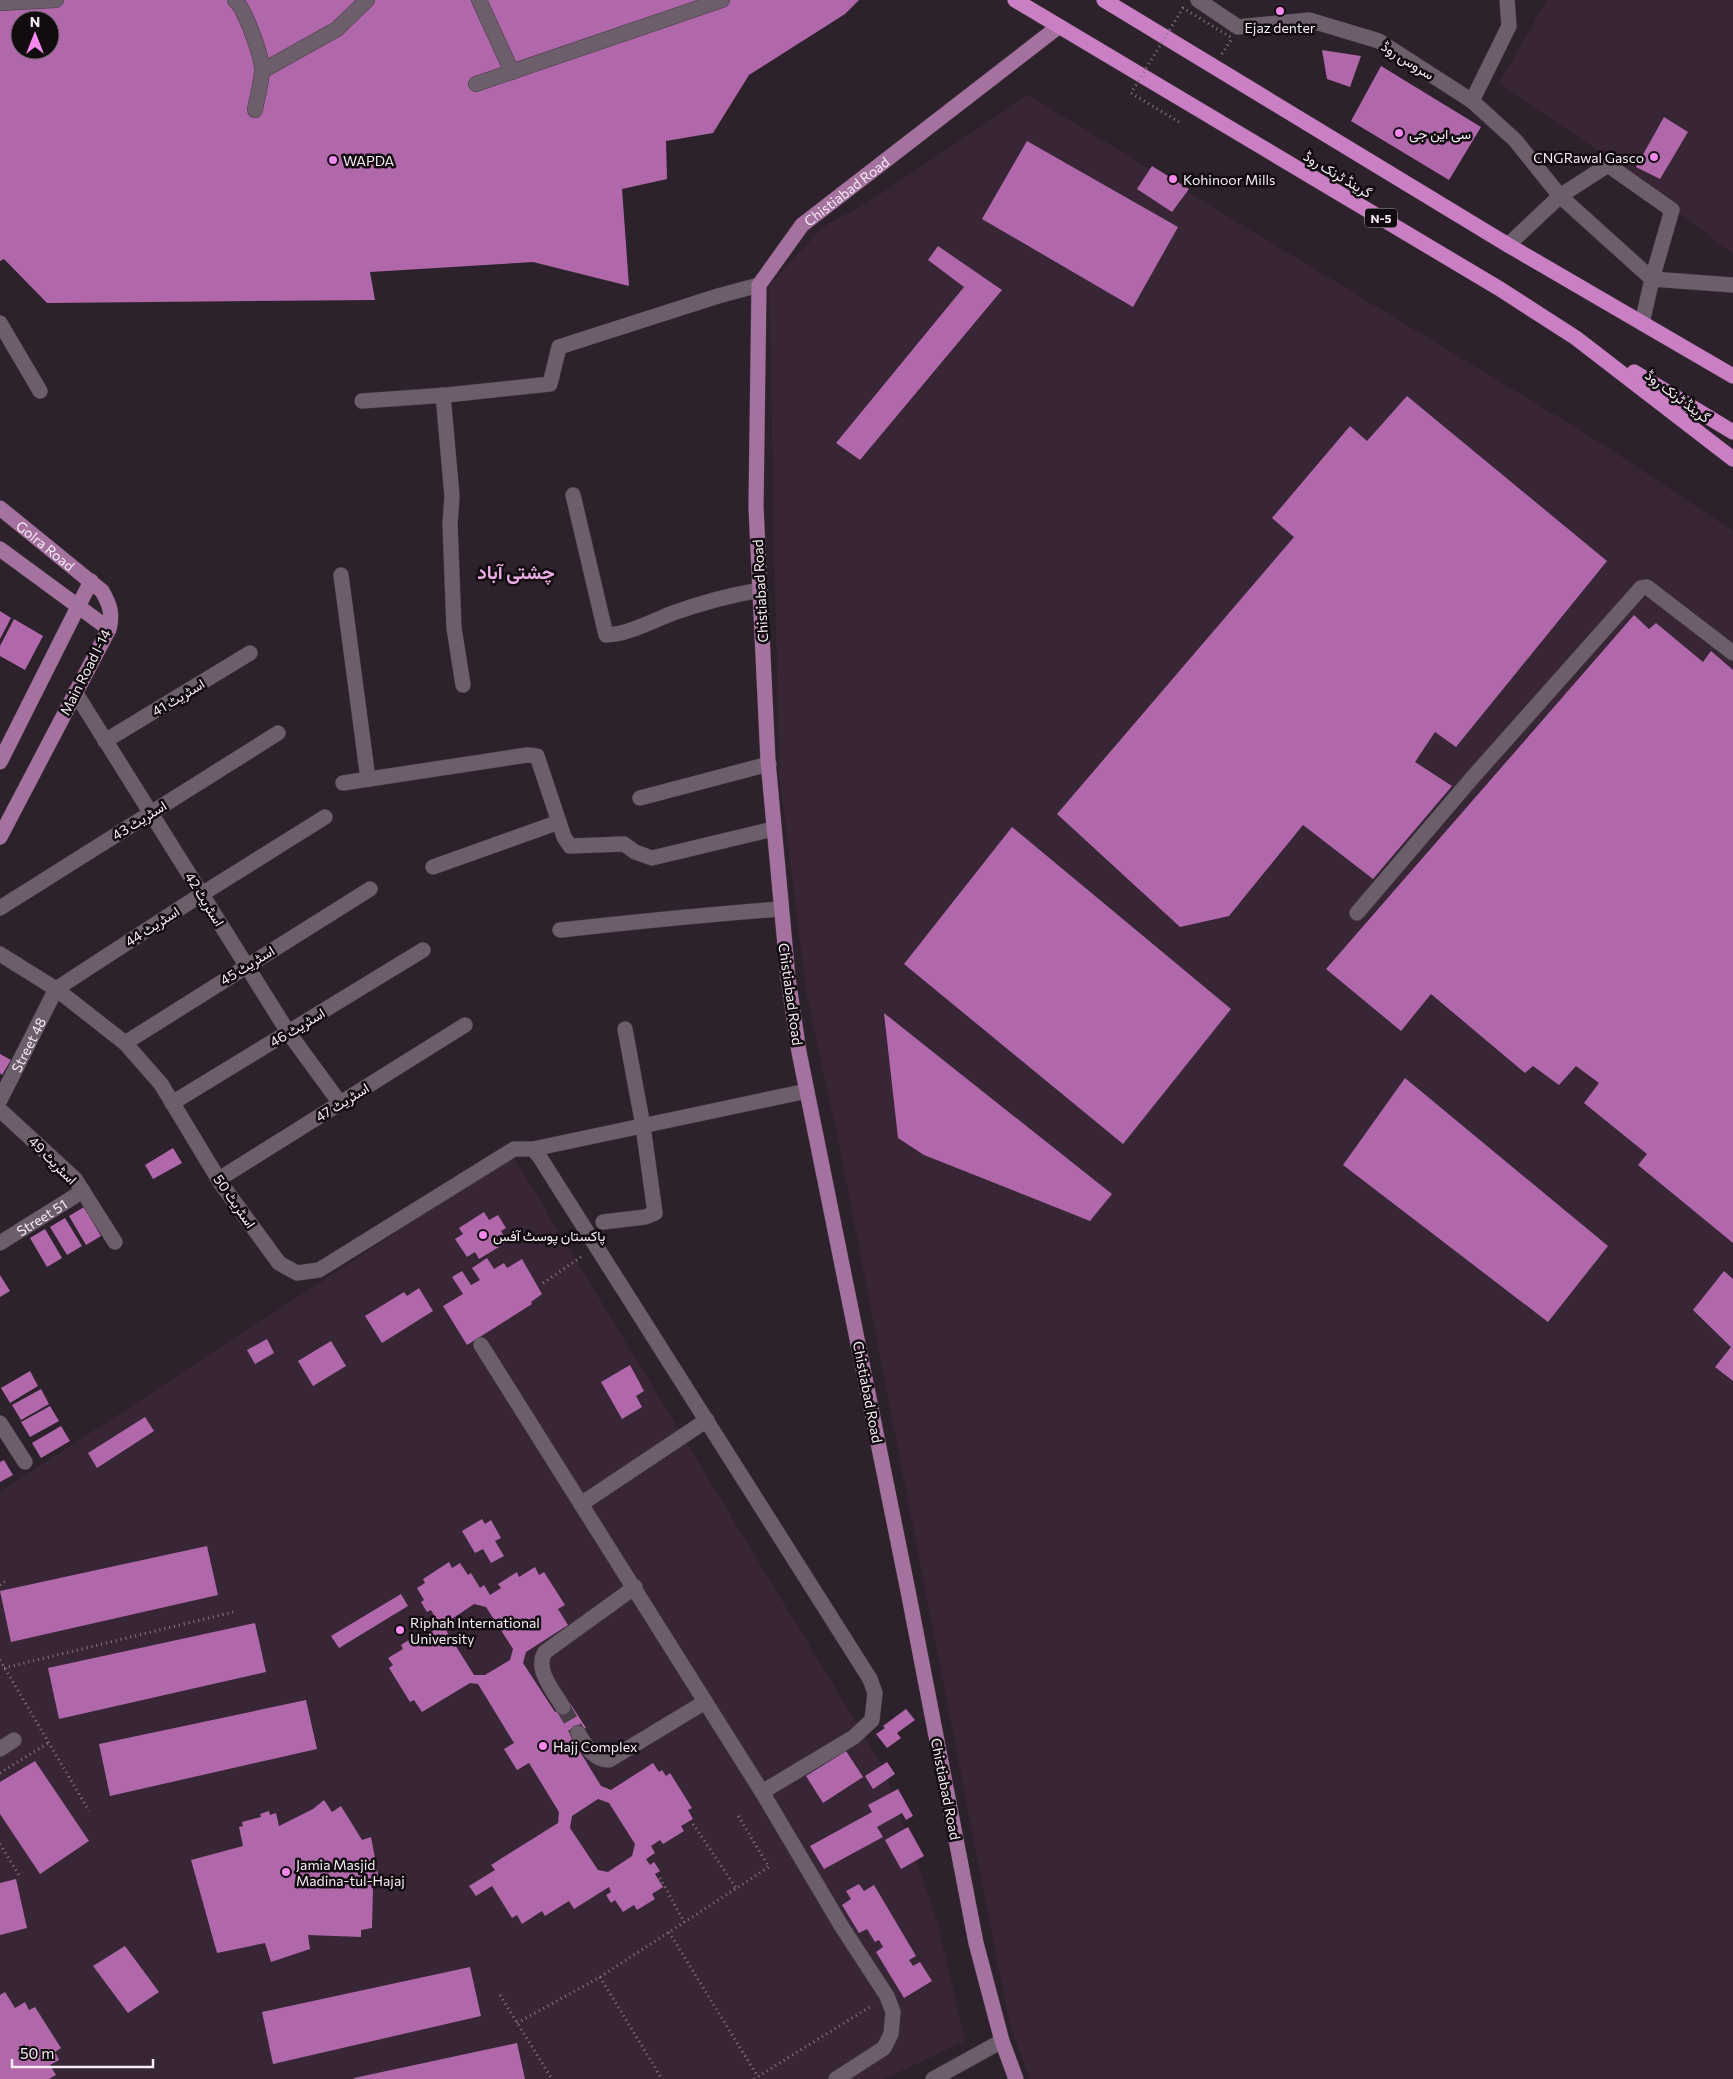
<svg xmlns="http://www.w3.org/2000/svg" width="1733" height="2079" font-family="Commissioner,Vazirmatn,sans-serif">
	<rect width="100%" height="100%" fill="#2d212c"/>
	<g fill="#382636">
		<polygon points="1547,0 1733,0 1733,254 1592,146 1499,83"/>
		<polygon points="1028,95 1601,443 1733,531 1733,2079 1030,2079 1010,2027 838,1139 808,1002 779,775 769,285 823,227 867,203"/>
		<polygon points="513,1156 883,1767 937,1920 965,2041 884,2079 0,2079 0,1492"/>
	</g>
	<g fill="#b068ab" fill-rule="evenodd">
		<path d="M 0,0 L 859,0 L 845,14 L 749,75 L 713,133 L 666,141 L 667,179 L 622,189 L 629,286 L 533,262 L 370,272 L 375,300 L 47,303 L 4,259 L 0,261 ZM 20,20 L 50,20 L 50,50 L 20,50 Z"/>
		<polygon points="1322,50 1361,56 1350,87 1327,79"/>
		<polygon points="1381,66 1481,127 1449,180 1351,121"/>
		<polygon points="1664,117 1688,132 1660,179 1636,167"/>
		<polygon points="1027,141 1178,227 1133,307 982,219"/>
		<polygon points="1152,166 1189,189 1172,212 1137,189"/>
		<polygon points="938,246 1002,290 860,460 836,443 964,287 928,260"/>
		<polygon points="1407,396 1607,561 1456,747 1435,732 1415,762 1452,786 1373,879 1303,825 1229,916 1180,927 1057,814 1294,537 1272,518 1350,426 1367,441"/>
		<polygon points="0,611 11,618 0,639"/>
		<polygon points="1634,615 1649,629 1656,623 1703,662 1711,651 1733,670 1733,1243 1638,1165 1647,1154 1584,1103 1599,1083 1576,1066 1559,1085 1533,1066 1525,1073 1431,994 1401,1031 1326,969"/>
		<polygon points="14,619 43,636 25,670 0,656 0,646"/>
		<polygon points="1012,827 1231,1009 1123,1144 904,964"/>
		<polygon points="884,1013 1112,1194 1090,1221 924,1155 898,1138"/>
		<polygon points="0,1054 11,1060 2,1075 0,1073"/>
		<polygon points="1405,1078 1608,1246 1548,1322 1343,1165"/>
		<polygon points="173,1148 182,1163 153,1179 145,1165"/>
		<polygon points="84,1207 101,1236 86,1245 69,1216"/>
		<polygon points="484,1212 489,1220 498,1215 506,1228 501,1231 504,1236 501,1238 504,1244 479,1259 475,1252 467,1257 455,1239 463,1234 459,1228"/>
		<polygon points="65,1218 82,1246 67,1255 50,1227"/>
		<polygon points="45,1229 62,1258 47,1267 30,1238"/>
		<polygon points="487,1258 494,1269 504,1263 507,1268 522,1259 542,1294 531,1302 532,1304 467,1345 443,1306 463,1294 452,1277 462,1271 471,1285 480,1280 472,1268"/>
		<polygon points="1724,1271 1733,1279 1733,1381 1715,1367 1731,1347 1693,1310"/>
		<polygon points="0,1275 10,1291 0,1297"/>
		<polygon points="419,1288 433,1311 382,1343 365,1316 404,1292 407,1296"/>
		<polygon points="267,1339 274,1353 255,1364 247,1350"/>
		<polygon points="331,1341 346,1366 313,1386 298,1361"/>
		<polygon points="630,1365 644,1391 636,1396 642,1407 622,1419 601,1382"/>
		<polygon points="30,1371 38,1386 10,1403 1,1388"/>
		<polygon points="41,1389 49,1404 21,1420 12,1405"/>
		<polygon points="50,1406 59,1421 30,1437 21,1422"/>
		<polygon points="145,1417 154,1431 97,1468 88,1453"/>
		<polygon points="61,1426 70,1441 41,1458 32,1443"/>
		<polygon points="4,1460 13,1475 0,1482 0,1462"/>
		<polygon points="482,1519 485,1524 491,1520 501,1538 495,1541 504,1556 491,1563 483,1549 475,1553 462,1531"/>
		<polygon points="207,1546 218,1595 11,1642 0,1591"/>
		<path d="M 449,1562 L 452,1568 L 460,1563 L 468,1575 L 471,1573 L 480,1588 L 484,1585 L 490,1595 L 501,1588 L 498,1584 L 517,1572 L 519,1577 L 535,1567 L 539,1575 L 544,1572 L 565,1605 L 558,1609 L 568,1625 L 526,1652 L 523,1663 L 555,1712 L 570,1703 L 586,1728 L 571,1737 L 601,1786 L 611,1790 L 653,1763 L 659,1772 L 662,1770 L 666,1776 L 670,1773 L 692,1808 L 688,1810 L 693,1819 L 681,1826 L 684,1831 L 663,1844 L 660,1840 L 651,1846 L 655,1853 L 646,1859 L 650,1865 L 654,1862 L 660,1871 L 655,1874 L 663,1887 L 652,1894 L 655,1899 L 637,1910 L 634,1905 L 623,1912 L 615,1900 L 611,1903 L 606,1895 L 611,1892 L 609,1887 L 574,1909 L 569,1901 L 545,1916 L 542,1911 L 522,1924 L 517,1915 L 512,1918 L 492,1886 L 476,1896 L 469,1886 L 495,1870 L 491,1865 L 558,1823 L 559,1812 L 529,1763 L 517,1770 L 504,1749 L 514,1743 L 478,1684 L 470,1683 L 422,1712 L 414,1700 L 410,1702 L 389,1668 L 393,1665 L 388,1658 L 403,1649 L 401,1645 L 420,1633 L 422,1637 L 433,1631 L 427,1622 L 435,1617 L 431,1610 L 427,1612 L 421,1602 L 424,1600 L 417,1588 L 425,1583 L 423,1579 ZM 474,1604 L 486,1607 L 513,1649 L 510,1660 L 485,1675 L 474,1675 L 447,1632 L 449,1621 ZM 598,1799 L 609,1803 L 635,1844 L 632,1856 L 608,1872 L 598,1870 L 570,1828 L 572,1816 Z"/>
		<polygon points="401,1594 408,1606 339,1648 331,1636"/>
		<polygon points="255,1623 266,1672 59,1719 48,1668"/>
		<polygon points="306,1700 317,1749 110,1796 99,1744"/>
		<polygon points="906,1709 915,1720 897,1733 901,1738 887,1748 876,1734 885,1728 883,1726"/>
		<polygon points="846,1751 863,1777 823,1803 806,1776"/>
		<polygon points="35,1761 89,1841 40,1874 0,1814 0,1782"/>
		<polygon points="887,1762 895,1774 873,1789 865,1776"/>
		<polygon points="898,1789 913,1816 906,1820 902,1813 877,1827 883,1837 824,1869 810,1846 872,1812 868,1805"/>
		<polygon points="324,1800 332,1812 341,1806 362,1840 371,1837 380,1885 373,1887 372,1928 361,1930 361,1937 308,1935 310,1949 271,1962 265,1943 217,1953 191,1860 243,1846 239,1827 243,1826 242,1822 261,1817 260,1814 269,1811 270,1815 276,1813 279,1826 313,1809"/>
		<polygon points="908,1827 924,1856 901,1869 885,1840"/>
		<polygon points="16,1879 27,1928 0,1935 0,1883"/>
		<polygon points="859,1884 864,1891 874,1885 916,1956 909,1960 913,1966 920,1962 932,1981 904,1998 876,1952 883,1947 879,1940 875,1942 867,1929 859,1933 842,1905 851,1899 846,1891"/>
		<polygon points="125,1946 159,1992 128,2013 93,1966"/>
		<polygon points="470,1967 481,2016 273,2064 262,2012"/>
		<polygon points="5,1992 15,2008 25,2002 29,2010 35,2007 61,2048 55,2052 59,2060 50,2065 56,2075 49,2079 0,2079 0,1995"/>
		<polygon points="517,2043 525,2079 354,2079 354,2078"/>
	</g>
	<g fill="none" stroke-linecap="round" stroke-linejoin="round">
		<polyline stroke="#4b3f4a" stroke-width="15" stroke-dasharray="15 8" stroke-linecap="butt" points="563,1707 578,1733"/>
		<g stroke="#463c45" stroke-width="16">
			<g id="minor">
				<path d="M 235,0 C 245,9 263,58 262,72 C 261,84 257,98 255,110"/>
				<polyline points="479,0 512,72"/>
				<polyline points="1198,0 1238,27 1309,20 1379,41 1472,101 1515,140 1560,196 1652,279 1672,210 1608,165 1560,196 1508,245"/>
				<polyline points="0,3 56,0"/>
				<polyline points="262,71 337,29 367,0"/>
				<polyline points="476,84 722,0"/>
				<polyline points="1472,101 1509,26 1507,0"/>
				<polyline points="0,323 40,391"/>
				<polyline points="1642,323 1652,279 1733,285"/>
				<polyline points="443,395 452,496 450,524 454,628 463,685"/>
				<polyline points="362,401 447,395 550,384 559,347 718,296 759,285"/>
				<path d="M 573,495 L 606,635 C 629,634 652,621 673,613 C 701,603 731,595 760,590"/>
				<polyline points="341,575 368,779"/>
				<polyline points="75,692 288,1032 340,1103"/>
				<polyline points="105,741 250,653"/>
				<polyline points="343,783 527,755 537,756 564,837 570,846 624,844 635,852 652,858 773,829"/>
				<polyline points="640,798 769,764"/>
				<polyline points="433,867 559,822"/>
				<polyline points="0,908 278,733"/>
				<polyline points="1357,913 1473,777 1641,588 1647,587 1733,653"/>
				<path d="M 560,930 C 634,922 707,914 781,909"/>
				<polyline points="0,954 56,989 125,1043 161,1084 222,1185 279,1263 297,1273 319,1270 514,1149 533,1149 539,1156 870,1679 875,1693 872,1720 854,1737 762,1792 842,1927 887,1996 893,2012 891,2034 884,2048 836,2079"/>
				<polyline points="125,1043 370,889"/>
				<path id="s1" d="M 0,1100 L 56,989 L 202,894 L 325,817"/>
				<polyline points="172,1103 423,950"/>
				<polyline points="0,1110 75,1179 115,1242"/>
				<polyline points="533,1149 807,1091"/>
				<polyline points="219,1179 465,1025"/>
				<polyline points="603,1222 645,1217 655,1213 643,1126 625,1029"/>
				<path id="s2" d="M 0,1243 L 83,1191"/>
				<polyline points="481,1345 762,1792"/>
				<polyline points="0,1423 25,1462"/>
				<polyline points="581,1504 707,1420"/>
				<path d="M 563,1707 C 554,1692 534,1669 545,1652 L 635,1587"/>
				<path d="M 578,1733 C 586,1745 592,1760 609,1760 L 705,1702"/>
				<polyline points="0,1749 14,1740"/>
				<polyline points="933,2079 1002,2041"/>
			</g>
		</g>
		<g stroke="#463c45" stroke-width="16">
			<g id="major">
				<path id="s3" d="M 0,508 L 102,591 C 110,605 113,614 109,629 L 0,837"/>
				<polyline points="0,549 109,629"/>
				<polyline points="0,762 91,581"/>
				<path id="s4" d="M 1016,2079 L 1002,2041 L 976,1943 L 909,1596 L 799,1052 L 788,978 L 768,761 L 756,507 L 759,285 L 802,225 L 1058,27"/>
			</g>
		</g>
		<g stroke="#463c45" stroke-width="16">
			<g id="highway">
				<polyline points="1015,0 1500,289 1576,338 1733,459"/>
				<polyline points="1104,0 1508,245 1733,376"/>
				<polyline points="1634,372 1733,432"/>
			</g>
		</g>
		<g stroke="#857a84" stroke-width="3" stroke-dasharray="1 4" stroke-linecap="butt">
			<polyline points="1222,54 1231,40"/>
			<polyline points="543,1283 584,1255"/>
			<polyline points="0,1585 7,1580"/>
			<polyline points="0,1660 89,1811"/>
			<polyline points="4,1668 233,1612"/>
			<polyline points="0,1773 48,1743"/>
			<polyline points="693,1824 736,1888"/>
			<polyline points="0,1844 21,1878"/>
			<polyline points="660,1878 684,1922"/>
			<polyline points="669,1932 758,2077"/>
			<polyline points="600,1977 662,2079"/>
			<polyline points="500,1995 552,2079"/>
			<polyline points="517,2023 600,1977 769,1867 737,1814"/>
			<polyline points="754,2079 873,2005"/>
		</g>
		<use href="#minor" stroke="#6d5e6b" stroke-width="15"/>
		<use href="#major" stroke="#a572a0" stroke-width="15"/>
		<use href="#highway" stroke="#ca7fc4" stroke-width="15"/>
		<polyline stroke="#857a84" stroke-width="3" stroke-dasharray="1 4" stroke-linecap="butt" points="1179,122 1131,93 1183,8 1232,38"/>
	</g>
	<g fill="#f689ee" stroke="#120c11" stroke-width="2">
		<circle cx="1280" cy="11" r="5"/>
		<circle cx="1399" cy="133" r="5"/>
		<circle cx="1654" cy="157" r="5"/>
		<circle cx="333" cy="160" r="5"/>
		<circle cx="1173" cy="179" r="5"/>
		<circle cx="483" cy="1235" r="5"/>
		<circle cx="400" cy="1630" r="5"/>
		<circle cx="543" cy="1746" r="5"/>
		<circle cx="286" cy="1872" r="5"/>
	</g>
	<g text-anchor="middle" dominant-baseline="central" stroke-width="5" stroke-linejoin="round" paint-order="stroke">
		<rect fill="#120c11" stroke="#b1a9b0" stroke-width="1" x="1365" y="208.5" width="32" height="19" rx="4"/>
		<g font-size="12" font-weight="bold" fill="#f5ecf4">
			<text x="1381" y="218">N-5</text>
		</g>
		<g font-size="14" fill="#f5ecf4" stroke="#120c11" text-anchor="start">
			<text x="1280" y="27" text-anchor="middle">Ejaz denter</text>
			<text x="1409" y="133">سی این جی</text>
			<text x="1644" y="157" text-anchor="end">CNGRawal Gasco</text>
			<text x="343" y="160">WAPDA</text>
			<text x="1183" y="179">Kohinoor Mills</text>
			<text x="493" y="1235">پاکستان پوسٹ آفس</text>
			<text x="410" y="1622">Riphah International<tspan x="410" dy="16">University</tspan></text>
			<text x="553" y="1746">Hajj Complex</text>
			<text x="296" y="1864">Jamia Masjid<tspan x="296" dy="16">Madina-tul-Hajaj</tspan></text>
		</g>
		<g font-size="14" fill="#f5ecf4" stroke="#120c11">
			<text transform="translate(1408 60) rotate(32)">سروس روڈ</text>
			<text transform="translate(1338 174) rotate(31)">گرینڈ ٹرنک روڈ</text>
			<text stroke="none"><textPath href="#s4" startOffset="1949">Chistiabad Road</textPath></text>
			<text transform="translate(1678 396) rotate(37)">گرینڈ ٹرنک روڈ</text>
			<text stroke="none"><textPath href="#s3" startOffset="59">Golra Road</textPath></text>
			<text transform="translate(760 591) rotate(-93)">Chistiabad Road</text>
			<text transform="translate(85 672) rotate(-63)">Main Road I-14</text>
			<text transform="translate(178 697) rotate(-31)">اسٹریٹ 41</text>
			<text transform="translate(139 820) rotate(-32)">اسٹریٹ 43</text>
			<text transform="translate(205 899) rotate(58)">اسٹریٹ 42</text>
			<text transform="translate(152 926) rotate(-33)">اسٹریٹ 44</text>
			<text transform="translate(247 965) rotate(-32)">اسٹریٹ 45</text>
			<text transform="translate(791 994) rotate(82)">Chistiabad Road</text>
			<text transform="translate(297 1027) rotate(-31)">اسٹریٹ 46</text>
			<text stroke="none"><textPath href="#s1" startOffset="62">Street 48</textPath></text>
			<text transform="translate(342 1102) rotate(-32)">اسٹریٹ 47</text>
			<text transform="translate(53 1160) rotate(45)">اسٹریٹ 49</text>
			<text transform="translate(235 1201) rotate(55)">اسٹریٹ 50</text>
			<text stroke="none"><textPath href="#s2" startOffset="49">Street 51</textPath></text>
			<text transform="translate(868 1392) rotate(79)">Chistiabad Road</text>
			<text transform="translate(946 1789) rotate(79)">Chistiabad Road</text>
		</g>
		<g font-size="19" font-weight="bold" fill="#e9ade3" stroke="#120c11">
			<text x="516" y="571">چشتی آباد</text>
		</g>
	</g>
	<g transform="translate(35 35)"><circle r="24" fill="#120c11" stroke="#6d666c"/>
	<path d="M0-4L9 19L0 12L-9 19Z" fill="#f689ee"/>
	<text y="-8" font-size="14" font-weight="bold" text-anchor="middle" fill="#f5ecf4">N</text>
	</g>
	<path d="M12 2059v8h141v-8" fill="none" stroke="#f5ecf4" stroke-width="2.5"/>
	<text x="20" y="2059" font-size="15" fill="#f5ecf4" stroke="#120c11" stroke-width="4" paint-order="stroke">50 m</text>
</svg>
